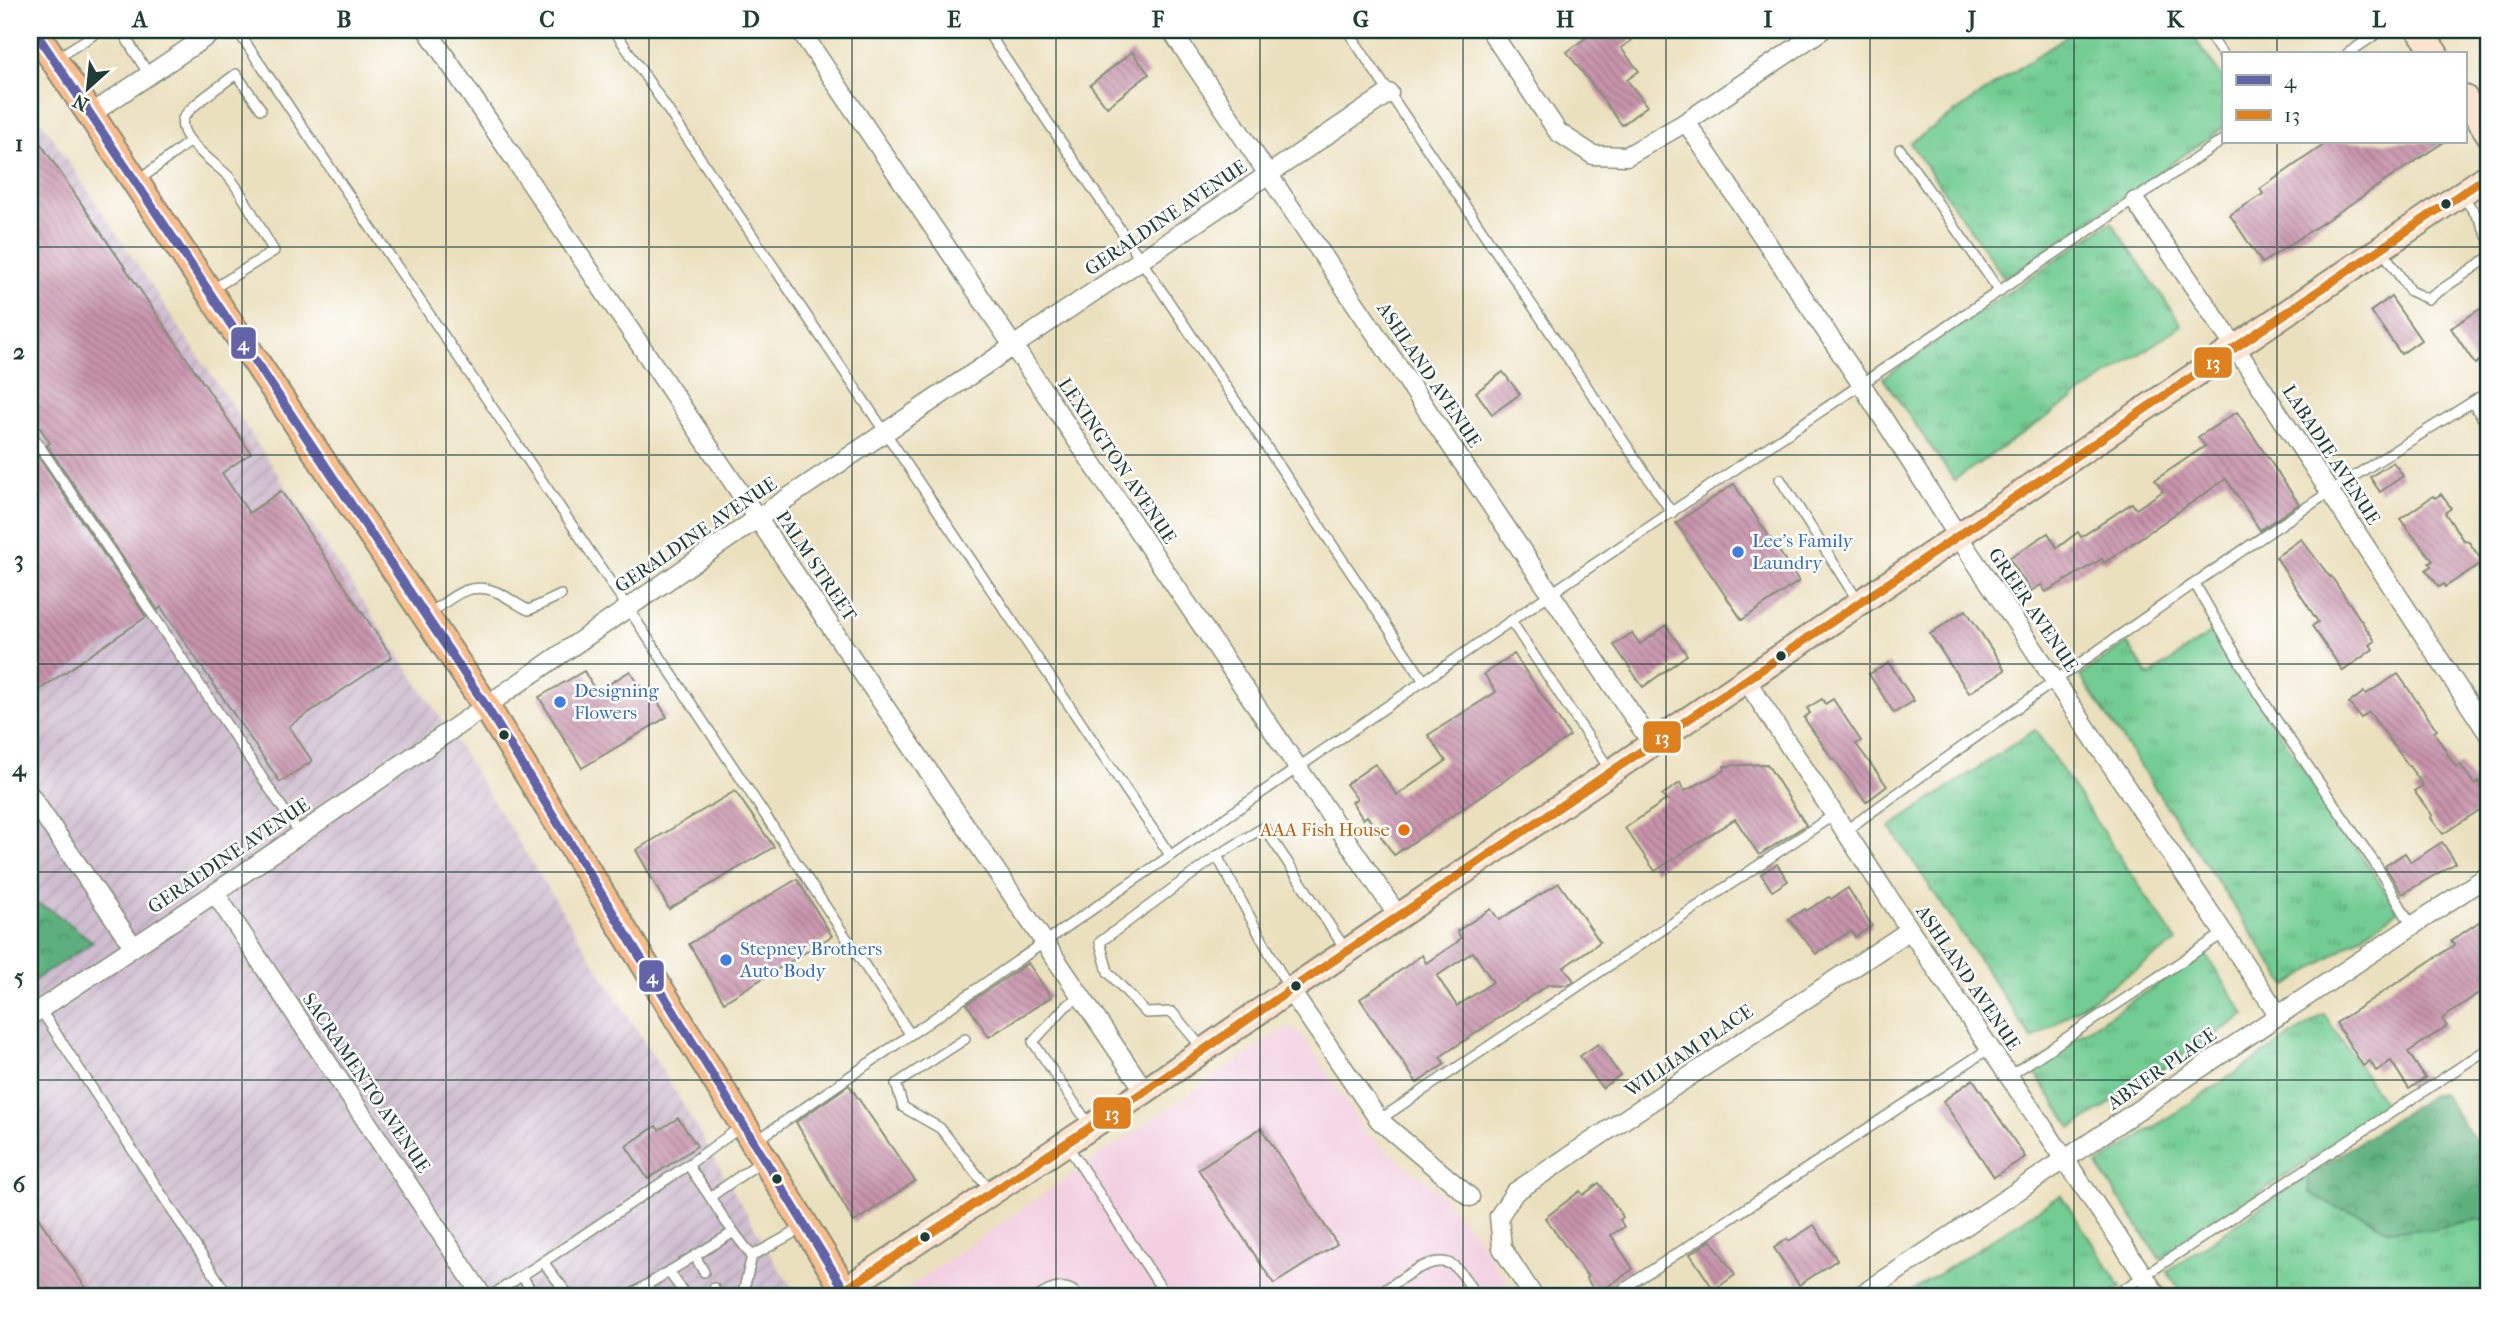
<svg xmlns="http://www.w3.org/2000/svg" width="2519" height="1327" font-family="'IM FELL French Canon',serif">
	<defs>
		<pattern id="industrial-furrows" width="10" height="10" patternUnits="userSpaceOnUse" patternTransform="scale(1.75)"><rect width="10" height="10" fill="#cfbdcf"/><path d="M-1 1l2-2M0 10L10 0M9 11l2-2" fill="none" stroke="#b1a3b2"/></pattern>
		<pattern id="grass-tufts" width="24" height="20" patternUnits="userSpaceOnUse" patternTransform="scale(1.75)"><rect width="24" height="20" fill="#72cc93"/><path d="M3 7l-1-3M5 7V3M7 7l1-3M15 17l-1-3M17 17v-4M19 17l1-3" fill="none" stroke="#5da779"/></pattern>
		<pattern id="forest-crowns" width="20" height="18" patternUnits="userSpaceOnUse" patternTransform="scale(1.75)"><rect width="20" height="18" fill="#5db07d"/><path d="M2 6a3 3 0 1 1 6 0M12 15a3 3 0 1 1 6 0" fill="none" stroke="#4c9067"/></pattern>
		<pattern id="building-back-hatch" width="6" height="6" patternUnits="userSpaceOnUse" patternTransform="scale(1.75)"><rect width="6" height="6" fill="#c793ab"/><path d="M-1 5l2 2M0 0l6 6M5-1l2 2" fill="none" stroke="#a1798c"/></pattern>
	</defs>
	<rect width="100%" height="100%" fill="#fff"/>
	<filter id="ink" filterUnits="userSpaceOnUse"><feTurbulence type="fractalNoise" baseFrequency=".0143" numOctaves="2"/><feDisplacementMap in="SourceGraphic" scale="14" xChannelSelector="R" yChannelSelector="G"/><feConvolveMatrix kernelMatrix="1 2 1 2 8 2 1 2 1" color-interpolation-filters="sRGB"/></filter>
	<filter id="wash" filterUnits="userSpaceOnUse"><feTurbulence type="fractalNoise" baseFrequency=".00686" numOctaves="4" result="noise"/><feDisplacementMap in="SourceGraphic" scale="28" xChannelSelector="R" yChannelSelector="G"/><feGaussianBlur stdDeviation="1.57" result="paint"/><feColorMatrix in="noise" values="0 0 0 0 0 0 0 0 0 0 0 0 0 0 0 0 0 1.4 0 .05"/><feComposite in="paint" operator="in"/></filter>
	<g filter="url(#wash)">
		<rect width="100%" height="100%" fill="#ebe0be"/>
		<polygon fill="#f2cfe1" points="1285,1028 1294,1029 1304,1037 1366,1133 1439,1192 1478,1239 1518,1297 894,1297"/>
		<polygon fill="url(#industrial-furrows)" points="30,104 442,720 669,1081 778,1267 799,1297 30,1297"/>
		<g fill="url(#grass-tufts)" stroke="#488464" stroke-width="2">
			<polygon points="2075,30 2189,30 2223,79 2223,128 2005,279 1910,143"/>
			<polygon points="2111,222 2182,325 1954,480 1883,378"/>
			<polygon points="2212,632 2398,911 2287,986 2080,676 2127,643 2149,676"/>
			<polygon points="2035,730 2177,942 2032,1039 1890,827"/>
			<polygon points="2205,953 2245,1015 2072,1128 2031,1067"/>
			<polygon points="2324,1014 2387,1108 2160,1259 2097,1165"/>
			<polygon points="2307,1176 2309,1192 2336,1207 2360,1214 2389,1230 2489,1218 2489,1297 2185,1297 2167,1271"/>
			<polygon points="2061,1195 2121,1287 2105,1297 1903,1297"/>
		</g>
		<g fill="url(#forest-crowns)" stroke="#3e7658" stroke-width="2">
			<polygon points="30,901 51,910 93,942 30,983"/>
			<polygon points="2442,1093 2489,1161 2489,1218 2467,1221 2428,1230 2389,1230 2360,1214 2336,1207 2309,1192 2307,1176 2434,1094"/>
		</g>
		<g id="blocks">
			<g fill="url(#building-back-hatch)" fill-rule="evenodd">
				<polygon points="1596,30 1623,30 1631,41 1621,48 1639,71 1627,80 1647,106 1622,125 1567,52"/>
				<polygon points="1132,52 1149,74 1107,107 1090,85"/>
				<polygon points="30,128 251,453 222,473 249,513 281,491 392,657 289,726 312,761 280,782 161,607 158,610 47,445 50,443 30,413"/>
				<polygon points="2328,142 2444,142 2262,263 2230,215 2263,194 2260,189"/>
				<polygon points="2391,297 2421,340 2401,354 2371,311"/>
				<polygon points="2489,303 2489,354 2475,364 2451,328"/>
				<polygon points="1503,372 1520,394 1492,414 1476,392"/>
				<polygon points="2237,412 2299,504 2260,530 2226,479 2104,563 2102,559 2046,592 2041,585 2031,591 2009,558 2048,533 2057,548 2078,532 2081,537 2132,503 2136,509 2163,491 2155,480 2205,446 2198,437"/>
				<polygon points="36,453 146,617 30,696 30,457"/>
				<polygon points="2393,462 2403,476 2380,492 2370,477"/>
				<polygon points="1734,484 1799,581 1742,620 1676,523"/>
				<polygon points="2441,494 2451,508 2445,513 2463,540 2468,541 2483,562 2445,587 2444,584 2439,587 2426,570 2431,566 2429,563 2433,561 2400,519 2433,496 2435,498"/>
				<polygon points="2301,539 2330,577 2331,576 2375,641 2370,645 2373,649 2343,671 2312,626 2318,622 2276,557"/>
				<polygon points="1966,610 2005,670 1969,693 1930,634"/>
				<polygon points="1666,626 1687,655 1643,687 1614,645 1632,633 1640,644"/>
				<polygon points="1514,654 1570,736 1394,855 1367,816 1363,819 1352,802 1357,799 1346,784 1375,764 1397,795 1446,761 1428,735 1496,692 1484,674"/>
				<polygon points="1889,663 1914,701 1894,713 1869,674"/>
				<polygon points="584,671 596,692 630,671 644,692 650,689 667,717 582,768 539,697"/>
				<polygon points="2398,674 2437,730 2434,732 2456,767 2460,764 2474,784 2478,781 2488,797 2484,801 2487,805 2443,834 2431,818 2432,815 2414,791 2423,785 2369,712 2361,718 2349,703 2364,692 2366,694"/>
				<polygon points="1822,699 1825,704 1833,699 1861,741 1856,744 1887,786 1866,802 1834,759 1833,760 1804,718 1810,713 1807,708"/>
				<polygon points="1767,764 1806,825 1759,855 1735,819 1655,871 1625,828 1666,800 1662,795 1680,783 1685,791 1725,770 1724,766"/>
				<polygon points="735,791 774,847 669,909 636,850"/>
				<polygon points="2442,842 2456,863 2402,894 2385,866 2405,853 2411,862"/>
				<polygon points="1777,864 1788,881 1772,891 1761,874"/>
				<polygon points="797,879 832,936 724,1002 689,944"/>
				<path d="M 1559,883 L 1600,942 L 1564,967 L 1574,981 L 1567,985 L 1549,984 L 1440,1057 L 1445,1064 L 1417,1083 L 1360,999 L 1422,955 L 1426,963 L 1456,943 L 1461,938 L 1457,931 L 1491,909 L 1499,920 ZM 1473,952 L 1493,982 L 1457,1006 L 1437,976 Z"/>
				<polygon points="1848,888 1872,926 1855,937 1851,931 1816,954 1789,919 1805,909 1806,911 1829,897 1831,899"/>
				<polygon points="2489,915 2489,980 2484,983 2487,987 2442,1019 2447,1026 2408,1052 2425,1078 2409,1089 2391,1061 2376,1071 2370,1061 2363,1066 2336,1023 2454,945 2451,941"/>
				<polygon points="1028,963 1051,997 989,1037 967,1004"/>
				<polygon points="1598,1044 1620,1075 1602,1088 1580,1056"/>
				<polygon points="1973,1079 2025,1157 1994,1177 1943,1101"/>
				<polygon points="849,1085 915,1181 854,1222 796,1122"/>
				<polygon points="678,1118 697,1146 648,1179 626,1146 656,1126 659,1130"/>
				<polygon points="1261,1128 1337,1244 1274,1284 1198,1169"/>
				<polygon points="1599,1183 1623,1217 1620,1220 1624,1227 1611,1235 1633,1269 1597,1294 1586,1278 1588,1277 1545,1218 1580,1191 1583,1195"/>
				<polygon points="30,1206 92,1297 30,1297"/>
				<polygon points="1814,1225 1837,1260 1799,1285 1774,1248 1787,1239 1789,1241"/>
				<polygon points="1711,1240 1735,1275 1714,1290 1690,1254"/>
			</g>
		</g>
	</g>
	<g filter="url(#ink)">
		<use href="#blocks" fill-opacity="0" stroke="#858e79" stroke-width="2"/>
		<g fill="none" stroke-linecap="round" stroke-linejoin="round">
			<g stroke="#858e79" stroke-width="12">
				<g id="lane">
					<polyline points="121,30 149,75"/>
					<polyline points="237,30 628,608 910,1034"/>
					<polyline points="614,30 1170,855"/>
					<polyline points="986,30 1424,681"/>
					<polyline points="1347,30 1672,513"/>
					<polyline points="2206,30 2223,55"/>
					<polyline points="2347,54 2382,30"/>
					<polyline points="55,59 101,30"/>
					<polyline points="1900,149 2000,292"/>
					<polyline points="138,181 190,141"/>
					<polyline points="2461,194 2480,220 2489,240"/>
					<polyline points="2382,250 2410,291 2428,299 2489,257"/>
					<path d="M 211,290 L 274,251 C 260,229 245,196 229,177 C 217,164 177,139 183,119 C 187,107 225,83 236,74 L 261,109"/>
					<polyline points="2472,402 2489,391"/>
					<polyline points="30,432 300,834"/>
					<polyline points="1780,479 1858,601"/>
					<polyline points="2195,584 2259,695 2378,868 2412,926"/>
					<path d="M 428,615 C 451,598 469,579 499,593 C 510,598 518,606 529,610 L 561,595"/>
					<polyline points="1511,621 1610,770"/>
					<path d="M 1845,831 C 2005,716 2165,601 2328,493 C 2376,462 2424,432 2472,402 L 2489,428"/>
					<polyline points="1289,989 1217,856 1264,827 1346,950"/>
					<polyline points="1081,996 1066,1006 1033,1042 1090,1126"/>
					<polyline points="40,1009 229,1297"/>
					<polyline points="965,1039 896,1084 903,1107 940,1128 991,1192"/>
					<polyline points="1203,1049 1172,1012 1146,1013 1108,972 1100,942 1217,856"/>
					<polyline points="2009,1076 2224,933"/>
					<polyline points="1379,1120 1835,814"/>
					<polyline points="756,1141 1550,594 2223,140"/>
					<polyline points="1067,1145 1167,1297"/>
					<polyline points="763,1160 710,1197 726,1222 752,1256 804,1227"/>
					<polyline points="710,1197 688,1165 742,1126"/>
					<polyline points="695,1256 704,1272"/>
					<polyline points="543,1262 688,1165"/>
					<polyline points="669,1272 682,1290"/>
					<polyline points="522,1276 535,1297"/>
					<polyline points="646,1286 654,1297"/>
					<polyline points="714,1288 720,1297"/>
					<polyline points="489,1297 543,1262 570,1297"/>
					<polyline points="627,1297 734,1232"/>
					<polyline points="742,1297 752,1256"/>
					<path d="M 1038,1297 C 1051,1288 1068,1282 1079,1297"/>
					<path d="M 1375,1297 C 1394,1285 1432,1250 1454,1266 C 1463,1272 1470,1288 1477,1297"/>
					<polyline points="1611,1297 1990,1048"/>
					<polyline points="2112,1297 2489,1048"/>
				</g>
			</g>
			<g stroke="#858e79" stroke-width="21">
				<g id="street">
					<polyline points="427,30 1145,1091"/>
					<polyline points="800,30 1398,916"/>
					<polyline points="1171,30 1652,744"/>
					<polyline points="1490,30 1558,132 1593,155 1627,156 1686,122 1822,30"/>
					<polyline points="91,114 216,30"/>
					<polyline points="1686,122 1862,385 1958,536 2278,1014"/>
					<polyline points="2135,201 2235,347 2489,735"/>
					<polyline points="1746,680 1910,930 2158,1297"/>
					<polyline points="30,795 133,946"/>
					<polyline points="215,893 483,1297"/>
					<polyline points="1290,990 1379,1120 1470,1197"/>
					<polyline points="30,1016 215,893 758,518 1389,93"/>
					<polyline points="1534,1297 1502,1248 1499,1216 1515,1192 1910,930"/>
					<path d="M 1858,1297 C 2070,1158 2278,1014 2489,875"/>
				</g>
			</g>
			<g stroke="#858e79" stroke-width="28">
				<g id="secondary">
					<polyline points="2419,30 2436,54"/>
					<polyline points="2465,98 2489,135"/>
					<polyline points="834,1297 1145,1091 1290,990 2489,175"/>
				</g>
			</g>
			<g stroke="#858e79" stroke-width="30">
				<polyline id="primary" points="34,30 486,706 849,1297"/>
			</g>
			<use href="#lane" stroke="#fff" stroke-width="9"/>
			<use href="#street" stroke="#fff" stroke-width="18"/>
			<use href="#secondary" stroke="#fde4d1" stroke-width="24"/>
			<use href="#primary" stroke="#fabc8b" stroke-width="26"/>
			<g stroke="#fff" stroke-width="14">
				<polyline id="bus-1" points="34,30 486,706 849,1297"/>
			</g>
			<g stroke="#fff" stroke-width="14">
				<polyline id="bus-2" points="834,1297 1145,1091 1290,990 2489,175"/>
			</g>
			<use href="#bus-1" stroke="#6364a8" stroke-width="9"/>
			<use href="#bus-2" stroke="#de801d" stroke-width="9"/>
		</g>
	</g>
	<path fill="none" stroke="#1f3d34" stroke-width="2" stroke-opacity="0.55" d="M 242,30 L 242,1297M 446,30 L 446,1297M 649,30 L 649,1297M 852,30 L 852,1297M 1056,30 L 1056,1297M 1260,30 L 1260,1297M 1463,30 L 1463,1297M 1666,30 L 1666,1297M 1870,30 L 1870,1297M 2074,30 L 2074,1297M 2277,30 L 2277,54M 2277,142 L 2277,1297M 30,247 L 2489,247M 30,455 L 2489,455M 30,664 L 2489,664M 30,872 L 2489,872M 30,1080 L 2489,1080"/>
	<g fill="#1f3d34" stroke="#fff" stroke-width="2.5">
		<circle cx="2446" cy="204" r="6"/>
		<circle cx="1781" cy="656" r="6"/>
		<circle cx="504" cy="735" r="6"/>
		<circle cx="1296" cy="986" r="6"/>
		<circle cx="777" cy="1179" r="6"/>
		<circle cx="925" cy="1237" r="6"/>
	</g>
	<g fill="#3f7fe0" stroke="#fff" stroke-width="2.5">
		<circle cx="1738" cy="552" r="7"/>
		<circle cx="560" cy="702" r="7"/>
		<circle cx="726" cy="960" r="7"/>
	</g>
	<circle fill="#e8710a" stroke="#fff" stroke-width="2.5" cx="1404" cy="830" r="7"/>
	<g text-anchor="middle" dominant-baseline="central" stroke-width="5" stroke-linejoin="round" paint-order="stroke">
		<g font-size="19" fill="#1f3d34" stroke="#fff">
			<text transform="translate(1166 218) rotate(-34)">GERALDINE AVENUE</text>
			<text transform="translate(1429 375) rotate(56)">ASHLAND AVENUE</text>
			<text transform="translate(2331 455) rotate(57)">LABADIE AVENUE</text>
			<text transform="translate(1117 461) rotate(56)">LEXINGTON AVENUE</text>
			<text transform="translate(696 535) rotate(-34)">GERALDINE AVENUE</text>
			<text transform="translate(816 566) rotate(56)">PALM STREET</text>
			<text transform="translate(2033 610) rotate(56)">GREER AVENUE</text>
			<text transform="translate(229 856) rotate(-34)">GERALDINE AVENUE</text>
			<text transform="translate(1968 978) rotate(56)">ASHLAND AVENUE</text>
			<text transform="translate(1689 1051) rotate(-34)">WILLIAM PLACE</text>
			<text transform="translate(2162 1069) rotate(-35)">ABNER PLACE</text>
			<text transform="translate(366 1083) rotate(56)">SACRAMENTO AVENUE</text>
		</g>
		<g font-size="19" fill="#366cbe" stroke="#fff" text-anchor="start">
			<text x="1752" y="541">Lee's Family<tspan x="1752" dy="22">Laundry</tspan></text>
			<text x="574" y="691">Designing<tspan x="574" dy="22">Flowers</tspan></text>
			<text x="740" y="949">Stepney Brothers<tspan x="740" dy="22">Auto Body</tspan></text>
		</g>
		<g font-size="19" fill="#c56008" stroke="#fff" text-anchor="end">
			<text x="1390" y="830">AAA Fish House</text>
		</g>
	</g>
	<g stroke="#fff" stroke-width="2.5">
		<rect x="230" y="326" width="27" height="34" rx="7" fill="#6364a8"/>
		<rect x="2193" y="346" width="40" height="33" rx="7" fill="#de801d"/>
		<rect x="1642" y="720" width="40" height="34" rx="7" fill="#de801d"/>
		<rect x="638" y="959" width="27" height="34" rx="7" fill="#6364a8"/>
		<rect x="1092" y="1096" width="40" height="34" rx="7" fill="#de801d"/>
	</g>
	<g font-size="19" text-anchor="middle" font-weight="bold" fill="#fff">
		<text x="243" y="350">4</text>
		<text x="2213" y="369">13</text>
		<text x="1662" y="744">13</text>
		<text x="652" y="983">4</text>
		<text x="1112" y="1120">13</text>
	</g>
	<rect width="2519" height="1327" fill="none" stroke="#fff" stroke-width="77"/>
	<rect x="2222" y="52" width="245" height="91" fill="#ffffff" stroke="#a5b1ae" stroke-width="2"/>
	<rect x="2236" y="75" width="35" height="10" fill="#6364a8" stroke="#a5b1ae" stroke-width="2"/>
	<text x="2284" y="88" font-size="21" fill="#1f3d34">4</text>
	<rect x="2236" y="110" width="35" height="10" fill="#de801d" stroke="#a5b1ae" stroke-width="2"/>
	<text x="2284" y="122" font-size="21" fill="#1f3d34">13</text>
	<g transform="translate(88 88) rotate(207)" stroke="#ffffff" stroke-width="5" paint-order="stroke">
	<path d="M0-5L12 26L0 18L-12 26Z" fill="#1f3d34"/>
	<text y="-10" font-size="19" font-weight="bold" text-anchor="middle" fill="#1f3d34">N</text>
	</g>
	<rect x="38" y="38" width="2442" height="1250" fill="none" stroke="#1f3d34" stroke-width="2.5"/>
	<g font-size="23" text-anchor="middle" font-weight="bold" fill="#1f3d34">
		<text x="140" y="27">A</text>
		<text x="344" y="27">B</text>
		<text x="547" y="27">C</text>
		<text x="751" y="27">D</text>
		<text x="954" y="27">E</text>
		<text x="1158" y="27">F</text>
		<text x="1361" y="27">G</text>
		<text x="1565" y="27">H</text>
		<text x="1768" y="27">I</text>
		<text x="1972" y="27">J</text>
		<text x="2175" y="27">K</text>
		<text x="2379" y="27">L</text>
		<text x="19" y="151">1</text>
		<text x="19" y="359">2</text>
		<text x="19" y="567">3</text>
		<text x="19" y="776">4</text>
		<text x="19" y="984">5</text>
		<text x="19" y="1192">6</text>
	</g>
</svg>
